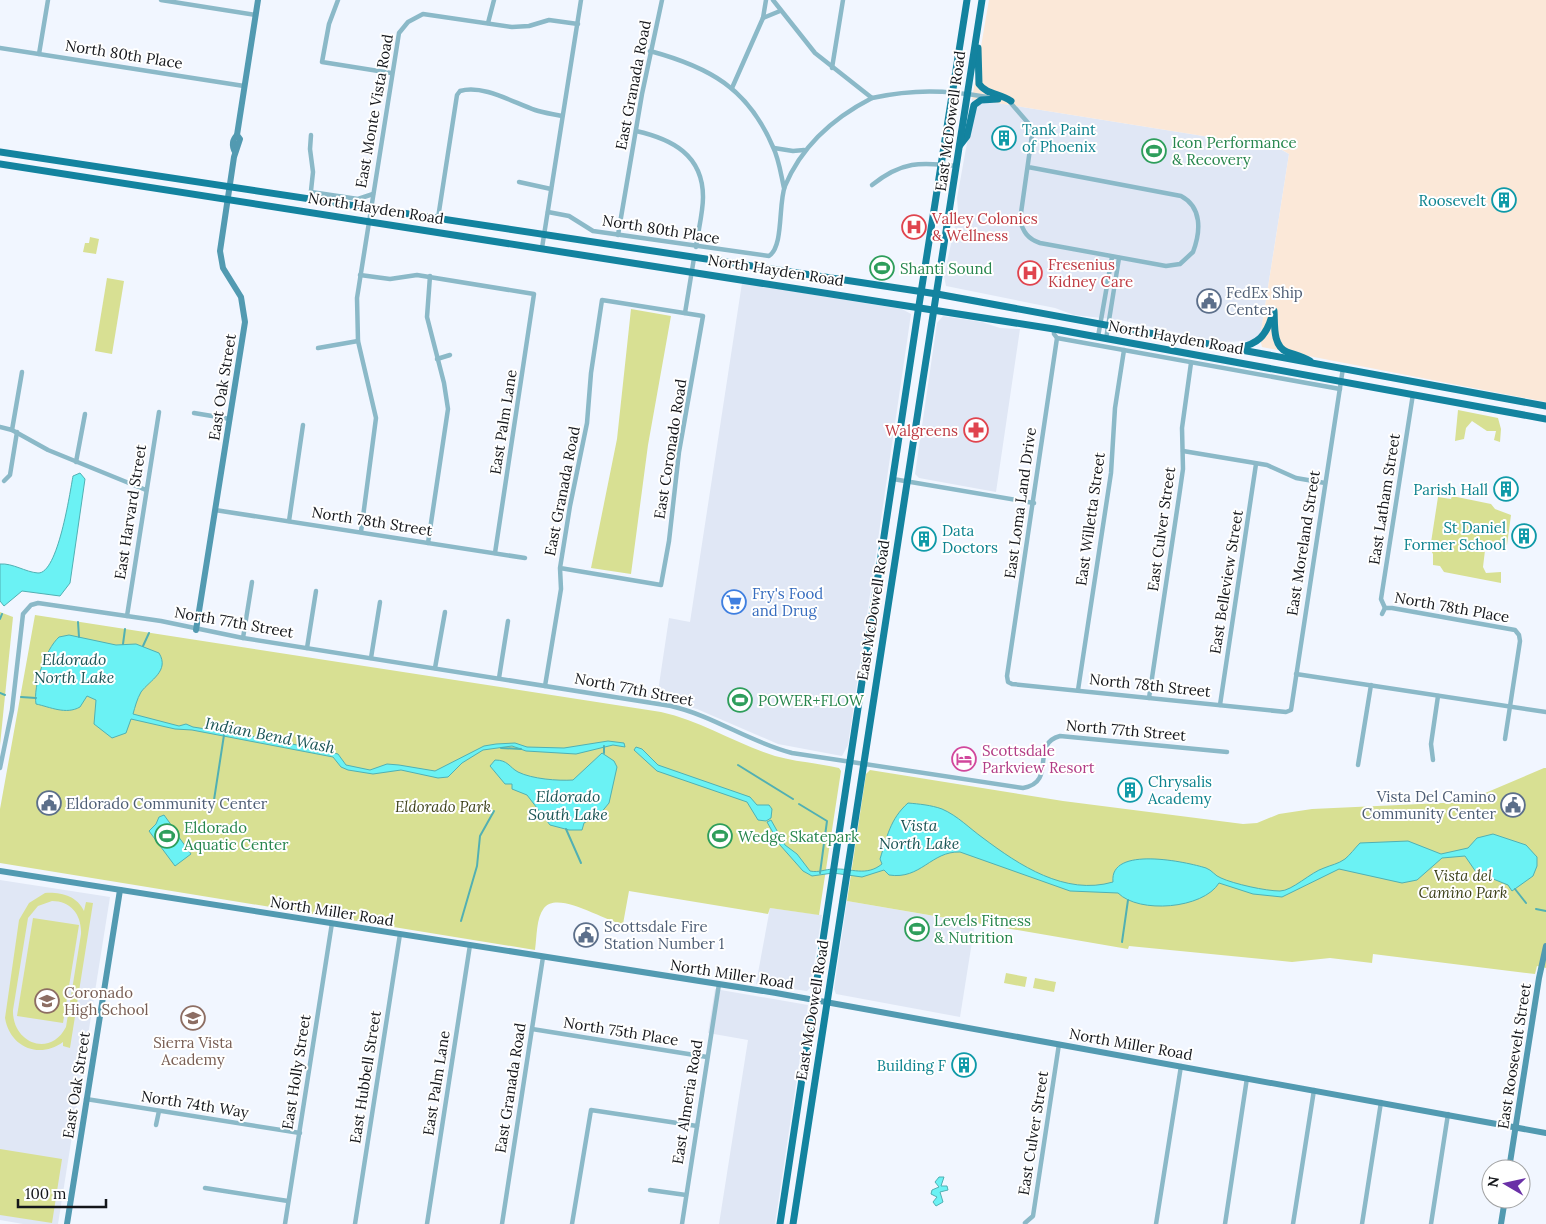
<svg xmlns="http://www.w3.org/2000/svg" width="1546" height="1224" font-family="Lora,serif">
	<rect width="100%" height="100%" fill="#f1f6ff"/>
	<g fill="#e0e7f5">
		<polygon points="972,99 1278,148 1289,154 1260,338 1252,341 1221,342 1120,320 1074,315 1055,308 946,286 944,276 958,212 957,198 973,110"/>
		<polygon points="742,283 902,309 911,314 848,745 842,756 778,744 697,709 657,698 669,618 690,622"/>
		<polygon points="943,316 982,322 1000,328 1020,329 996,492 919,478 915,474 937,323"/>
		<polygon points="0,880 110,897 58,1224 23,1224 0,1220"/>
		<polygon points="847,901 975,923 960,1017 836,994 834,989"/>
		<polygon points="770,908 822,915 810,988 807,991 756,984"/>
		<polygon points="715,989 808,1005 775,1224 719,1224 748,1040 708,1033"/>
	</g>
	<polygon fill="#fbe8d8" points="989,0 1546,0 1546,402 1262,347 1260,338 1289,154 1279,148 972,99"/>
	<g fill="#d8e093" fill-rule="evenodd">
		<polygon points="90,237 99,239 96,254 83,252 85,243 89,243"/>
		<polygon points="107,278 124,281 112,354 95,351"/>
		<polygon points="631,309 671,316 648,445 631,574 591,568 617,439"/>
		<polygon points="1458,410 1498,418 1501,429 1500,442 1494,440 1496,431 1487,431 1472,421 1466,428 1464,439 1455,441"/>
		<polygon points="1452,496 1491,504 1495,509 1511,515 1507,545 1486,542 1483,567 1486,573 1501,572 1501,583 1444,572 1440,566 1433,565 1433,554 1430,549 1438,497 1451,499"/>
		<polygon points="0,612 13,617 0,745"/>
		<path d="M 35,615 L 661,712 C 702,721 736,744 775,756 C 796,762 818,763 839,768 L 841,771 L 819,915 L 770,908 L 768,914 L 629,891 L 623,924 C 604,921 558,890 544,908 C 536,918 537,937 535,950 L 0,863 L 0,809 Z"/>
		<polygon points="1544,768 1546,768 1546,968 1537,966 1535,974 1373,954 1372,963 1330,958 1292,962 1129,946 1128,949 847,901 866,774 870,770 1063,801 1243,824 1257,823 1279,814 1312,809 1464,802"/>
		<path d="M 45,893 C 61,892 77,896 84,911 L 86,902 L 93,903 L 70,1048 L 63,1046 L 63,1042 C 40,1059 10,1048 5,1018 L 19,920 L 29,903 ZM 52,901 C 71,901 82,915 81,934 L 66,1027 C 50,1058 12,1043 13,1010 L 28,918 L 38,906 Z"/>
		<polygon points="33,918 79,925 63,1023 17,1016"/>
		<polygon points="1006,973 1027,977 1025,987 1004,983"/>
		<polygon points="1035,978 1056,982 1054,992 1033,988"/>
		<polygon points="0,1149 62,1159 52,1223 0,1215"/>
	</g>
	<g fill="#6bf2f4" stroke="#51b0b3">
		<path d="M 80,473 L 85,479 L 70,583 L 60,596 L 22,591 L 4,606 L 0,601 L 0,564 C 13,563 25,572 38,573 C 58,574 70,492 73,476 Z"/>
		<path d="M 69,635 L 116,645 L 136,644 L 159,653 C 170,671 150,680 141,692 C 137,699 135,707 133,714 L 179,726 L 186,724 L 193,727 L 264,738 L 330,752 L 338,754 L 346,765 L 370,770 L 387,764 L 399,765 L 435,771 L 484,746 L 496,744 L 515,743 L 527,747 L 564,748 L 608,741 L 624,743 L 625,747 L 613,745 L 576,754 L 526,751 L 512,746 L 483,750 L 462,763 L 448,777 L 438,778 L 401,770 L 373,774 L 348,770 L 341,767 L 333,757 L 192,730 L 175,729 L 131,719 L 126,733 L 112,738 L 94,724 L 96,700 L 87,696 L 80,707 C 66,715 50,707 36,704 C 33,686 45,650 59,637 Z"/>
		<polygon points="636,747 642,749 658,765 750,797 757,805 769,805 772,809 771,818 766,821 758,820 747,802 657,771 634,750"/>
		<path d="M 602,753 L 614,761 L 617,767 L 609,803 L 600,814 L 584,823 L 582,830 L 569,830 L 550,825 L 527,795 L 512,789 L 512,784 L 505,784 L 490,766 L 495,760 C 508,760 509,767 518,772 C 532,779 558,781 573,780 Z"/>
		<path d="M 908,803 C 919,804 931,805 942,809 C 958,816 969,828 983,838 C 1019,865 1065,896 1113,882 C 1109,845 1187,862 1206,868 C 1212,870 1215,876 1221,878 C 1234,884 1266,891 1280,891 C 1292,891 1311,872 1324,868 C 1331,865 1338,864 1345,859 C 1350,855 1355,848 1360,843 L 1408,841 L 1441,854 L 1468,848 L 1477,838 L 1493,834 L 1526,845 L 1537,857 L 1537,866 L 1533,876 L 1512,891 L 1508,885 L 1476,872 L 1465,856 L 1442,858 L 1417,880 L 1402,883 L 1339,869 L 1282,897 L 1253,894 L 1219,883 C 1203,909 1139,914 1118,893 L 1070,891 L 960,852 C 931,851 921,880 889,875 L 884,870 L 862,877 L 833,873 L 812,876 L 803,871 L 780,845 L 767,822 L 771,820 L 785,845 L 797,854 L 810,871 C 819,873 825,869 834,869 C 851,868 866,877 882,864 L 880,859 C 887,837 890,819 908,803 Z"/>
		<polygon points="164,815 172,826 158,837 160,839 173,829 191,854 175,866 149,831 156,824 159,817"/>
		<polygon points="939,1177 944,1177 941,1186 947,1186 948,1190 940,1192 943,1202 936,1206 933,1202 937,1197 931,1194 932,1190 939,1187 935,1182"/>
	</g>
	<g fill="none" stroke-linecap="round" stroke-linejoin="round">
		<g stroke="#51b0b3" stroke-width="2">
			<polyline points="0,619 2,614"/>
			<polyline points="78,622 79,637"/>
			<polyline points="123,644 125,629"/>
			<polyline points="143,646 149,633"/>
			<polyline points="0,693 5,695"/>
			<polyline points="21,697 36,698"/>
			<polyline points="501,748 521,749"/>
			<polyline points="604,753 604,746"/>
			<polyline points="738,765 793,799"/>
			<polyline points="214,800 224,735"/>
			<polyline points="799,804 827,821 820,873"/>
			<polyline points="566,829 581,863"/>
			<polyline points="1515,889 1526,903"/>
			<polyline points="1536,909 1546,911"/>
			<polyline points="461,921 477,866 480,836 494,811"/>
			<polyline points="1122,942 1128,900"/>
		</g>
		<g stroke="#8bb9c8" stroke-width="4.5">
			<polyline points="161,0 256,15"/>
			<polyline points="338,0 329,24 322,62 391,73"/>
			<path d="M 773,0 L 815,53 L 872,98 C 914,89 945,90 987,97"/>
			<polyline points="763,18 780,11"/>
			<polyline points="488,23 494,0"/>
			<polyline points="0,48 244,86"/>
			<path d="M 650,51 C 709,67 748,88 773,147 C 779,159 781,175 784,188"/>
			<polyline points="39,54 48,0"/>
			<polyline points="832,68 843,0"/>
			<polyline points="732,88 763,18 766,0"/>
			<path d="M 1009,101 L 1029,124 L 1032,135 L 1020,220 C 1023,232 1028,239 1040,243 L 1166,266 L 1180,264 L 1193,252 C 1201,231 1202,207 1181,196 L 1028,167"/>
			<path d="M 636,131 C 672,139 703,155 703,197 C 703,213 698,231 696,247"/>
			<polyline points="774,148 793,151 804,150"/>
			<polyline points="519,182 551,189"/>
			<path d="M 872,185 C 902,161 920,162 957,166"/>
			<polyline points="311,192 358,199 373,194"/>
			<polyline points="310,200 313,172 310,149 311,135"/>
			<path d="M 548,212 L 569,216 L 593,231 L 769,256 C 784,246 778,204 785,186 C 802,145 833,118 872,98"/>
			<path d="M 438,218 L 457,95 L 460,91 C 483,84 514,103 535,110 C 544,113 553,114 562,116"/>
			<polyline points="618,235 642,94 662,0"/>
			<polyline points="542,248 581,0"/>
			<polyline points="360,275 390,279 417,275 534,294 495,553"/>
			<polyline points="685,313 694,258"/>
			<polyline points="1054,329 1054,334 1057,338 1007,676 1008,682 1012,684 1286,712 1291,710 1343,368"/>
			<polyline points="1098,337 1112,257"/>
			<polyline points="1057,338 1340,389"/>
			<polyline points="1106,339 1119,258"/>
			<polyline points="318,348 358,341"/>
			<polyline points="437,359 450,355"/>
			<polyline points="194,413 230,419"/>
			<polyline points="0,427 12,430 48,450 146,490"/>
			<polyline points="12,430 22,372"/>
			<polyline points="1183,451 1267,465 1296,478 1325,483"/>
			<polyline points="76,462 85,414"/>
			<polyline points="893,479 1034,503"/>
			<polyline points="4,481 10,475 17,432"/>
			<polyline points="215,510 525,558"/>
			<polyline points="289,521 303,425"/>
			<polyline points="361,532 376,418 358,341 357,298 399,33 408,22 423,14 512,27 529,26 549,20 578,24"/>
			<polyline points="428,543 448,409 444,383 427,317 430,276"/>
			<polyline points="1385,608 1381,599 1413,394"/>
			<polyline points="1382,614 1385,608 1392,608 1515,630 1519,635 1520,641 1505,739"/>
			<polyline points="127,616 159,412"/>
			<polyline points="243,638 252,582"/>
			<polyline points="307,648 316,591"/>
			<polyline points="371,658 380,602"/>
			<polyline points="435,668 445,612"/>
			<polyline points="1296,674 1546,712"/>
			<polyline points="499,678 508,621"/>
			<polyline points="545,686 561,589 560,568 570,506 587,423 591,373 602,300 703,316 679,452 669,541 661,585 560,568"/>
			<polyline points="1078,690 1111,473 1115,408 1124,350"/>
			<polyline points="1149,698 1180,490 1183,469 1182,428 1191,363"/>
			<polyline points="1220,705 1256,464"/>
			<polyline points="1433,760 1431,744 1438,696"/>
			<polyline points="1358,765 1371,685"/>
			<path d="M 0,768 L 12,710 L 23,614 L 31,605 L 38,603 L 161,621 L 243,638 L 671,706 C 714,716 749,742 792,753 L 1023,788 C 1058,782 1029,744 1060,736 L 1227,752"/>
			<polyline points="532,1029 707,1057"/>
			<polyline points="86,1099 300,1133"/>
			<polyline points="156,1125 159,1111"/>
			<polyline points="205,1188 288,1201"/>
			<polyline points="650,1190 686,1195"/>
			<polyline points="1025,1223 1033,1216 1059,1044"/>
			<polyline points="285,1224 332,923"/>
			<polyline points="355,1224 400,934"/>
			<polyline points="427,1224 470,945"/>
			<polyline points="502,1224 543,957"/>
			<polyline points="572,1224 591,1110 697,1126"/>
			<polyline points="682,1224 719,984"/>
			<polyline points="1156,1224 1181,1066"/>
			<polyline points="1225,1224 1247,1078"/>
			<polyline points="1293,1224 1314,1090"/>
			<polyline points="1362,1224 1381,1102"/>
			<polyline points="1431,1224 1448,1114"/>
		</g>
		<g stroke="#529ab1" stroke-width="6">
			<path d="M 235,152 C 232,146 232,140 237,135"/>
			<polyline points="196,630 245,322 241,297 223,268 220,251 234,157 240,139 237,135 258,0"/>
			<polyline points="0,871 776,993 1546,1133"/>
			<polyline points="1509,1169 1539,978 1546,946"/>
			<polyline points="67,1224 120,890"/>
			<polyline points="1501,1224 1505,1199"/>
		</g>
		<g stroke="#13839f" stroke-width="7">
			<path d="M 978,48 L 979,84 C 987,95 1000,93 1011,101"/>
			<polyline points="960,145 967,136 974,105 981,100 998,99"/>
			<polyline points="0,152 937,294 1546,406"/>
			<polyline points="0,164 1054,329 1546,419"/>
			<path d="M 1274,311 C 1275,323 1272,346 1287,352 C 1295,355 1302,356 1310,361"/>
			<path d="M 1238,348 C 1258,344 1266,336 1272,316"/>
			<polyline points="780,1224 917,318 967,0"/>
			<path d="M 793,1224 C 854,816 919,408 982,0"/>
		</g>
	</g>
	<defs>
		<g id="building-ring" transform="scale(1.25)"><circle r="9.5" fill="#fff" stroke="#0f9aa8" stroke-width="1.5"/><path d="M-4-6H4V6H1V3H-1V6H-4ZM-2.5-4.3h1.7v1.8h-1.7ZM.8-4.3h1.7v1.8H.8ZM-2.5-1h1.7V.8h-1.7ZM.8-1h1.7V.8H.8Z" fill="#0f9aa8"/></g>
		<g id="stadium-ring" transform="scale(1.25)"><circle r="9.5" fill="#fff" stroke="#2e9e5b" stroke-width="1.5"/><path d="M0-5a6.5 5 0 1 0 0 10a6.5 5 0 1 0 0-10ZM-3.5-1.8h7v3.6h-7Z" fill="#2e9e5b"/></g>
		<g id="hospital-ring" transform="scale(1.25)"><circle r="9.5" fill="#fff" stroke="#e0444e" stroke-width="1.5"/><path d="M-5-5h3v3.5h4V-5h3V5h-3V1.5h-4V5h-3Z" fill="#e0444e"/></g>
		<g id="civic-ring" transform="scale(1.25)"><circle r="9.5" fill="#fff" stroke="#5c6f8a" stroke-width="1.5"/><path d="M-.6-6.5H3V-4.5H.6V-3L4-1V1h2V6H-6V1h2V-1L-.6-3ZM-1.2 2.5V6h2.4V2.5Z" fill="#5c6f8a"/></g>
		<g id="pharmacy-ring" transform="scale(1.25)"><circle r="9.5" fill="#fff" stroke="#e0444e" stroke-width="1.5"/><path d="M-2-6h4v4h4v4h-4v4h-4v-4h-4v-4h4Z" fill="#e0444e"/></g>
		<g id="supermarket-ring" transform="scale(1.25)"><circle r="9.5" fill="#fff" stroke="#3f7fe0" stroke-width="1.5"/><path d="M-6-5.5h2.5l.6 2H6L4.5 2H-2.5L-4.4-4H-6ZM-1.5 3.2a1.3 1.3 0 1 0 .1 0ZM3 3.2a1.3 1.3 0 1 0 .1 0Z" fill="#3f7fe0"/></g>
		<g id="hotel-ring" transform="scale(1.25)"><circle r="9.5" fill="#fff" stroke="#d1479c" stroke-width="1.5"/><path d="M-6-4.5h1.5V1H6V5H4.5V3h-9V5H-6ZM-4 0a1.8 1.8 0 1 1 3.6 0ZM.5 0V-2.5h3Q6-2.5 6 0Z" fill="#d1479c"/></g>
		<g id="school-ring" transform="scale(1.25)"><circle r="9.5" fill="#fff" stroke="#8d6e63" stroke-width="1.5"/><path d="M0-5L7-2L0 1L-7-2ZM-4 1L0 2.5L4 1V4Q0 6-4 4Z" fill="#8d6e63"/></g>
	</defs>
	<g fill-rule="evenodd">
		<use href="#building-ring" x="1004" y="138"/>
		<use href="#stadium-ring" x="1154" y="151"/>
		<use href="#building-ring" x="1504" y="200"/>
		<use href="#hospital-ring" x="914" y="227"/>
		<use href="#stadium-ring" x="882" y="268"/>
		<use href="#hospital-ring" x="1030" y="273"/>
		<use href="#civic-ring" x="1209" y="301"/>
		<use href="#pharmacy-ring" x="976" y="430"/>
		<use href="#building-ring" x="1506" y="489"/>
		<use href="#building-ring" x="1524" y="536"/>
		<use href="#building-ring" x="924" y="539"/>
		<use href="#supermarket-ring" x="734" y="602"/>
		<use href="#stadium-ring" x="740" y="700"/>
		<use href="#hotel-ring" x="964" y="759"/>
		<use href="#building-ring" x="1130" y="790"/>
		<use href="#civic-ring" x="49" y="803"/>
		<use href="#civic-ring" x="1513" y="805"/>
		<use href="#stadium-ring" x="167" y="836"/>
		<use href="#stadium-ring" x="720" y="836"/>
		<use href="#stadium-ring" x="917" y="929"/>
		<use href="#civic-ring" x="586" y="935"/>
		<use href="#school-ring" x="47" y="1001"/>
		<use href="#school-ring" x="193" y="1018"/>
		<use href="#building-ring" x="964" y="1065"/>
	</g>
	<g text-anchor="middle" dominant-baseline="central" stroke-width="4" stroke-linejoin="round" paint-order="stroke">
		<g font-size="15" fill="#14161a" stroke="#fff">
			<text transform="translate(124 54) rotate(9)">North 80th Place</text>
			<text transform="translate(633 85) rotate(-79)">East Granada Road</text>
			<text transform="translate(374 111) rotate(-80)">East Monte Vista Road</text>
			<text transform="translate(950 121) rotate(-82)">East McDowell Road</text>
			<text transform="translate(376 208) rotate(9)">North Hayden Road</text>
			<text transform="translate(661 229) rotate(9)">North 80th Place</text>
			<text transform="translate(776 270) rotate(9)">North Hayden Road</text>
			<text transform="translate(1176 337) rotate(10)">North Hayden Road</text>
			<text transform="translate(222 387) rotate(-81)">East Oak Street</text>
			<text transform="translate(503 422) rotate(-81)">East Palm Lane</text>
			<text transform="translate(670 449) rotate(-81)">East Coronado Road</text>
			<text transform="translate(562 491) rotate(-79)">East Granada Road</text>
			<text transform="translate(1384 499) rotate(-81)">East Latham Street</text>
			<text transform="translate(1020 503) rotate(-82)">East Loma Land Drive</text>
			<text transform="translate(130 512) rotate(-81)">East Harvard Street</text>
			<text transform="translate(1090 519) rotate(-82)">East Willetta Street</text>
			<text transform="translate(372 521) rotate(9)">North 78th Street</text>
			<text transform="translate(1161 529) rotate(-82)">East Culver Street</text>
			<text transform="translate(1303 543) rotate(-81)">East Moreland Street</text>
			<text transform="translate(1226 582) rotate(-81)">East Belleview Street</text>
			<text transform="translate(1452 607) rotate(10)">North 78th Place</text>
			<text transform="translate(873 610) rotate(-81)">East McDowell Road</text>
			<text transform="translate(234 622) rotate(10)">North 77th Street</text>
			<text transform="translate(1150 685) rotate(6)">North 78th Street</text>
			<text transform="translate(634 689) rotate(11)">North 77th Street</text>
			<text transform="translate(1126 730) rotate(5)">North 77th Street</text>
			<text transform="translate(332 911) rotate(9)">North Miller Road</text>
			<text transform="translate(732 974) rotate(9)">North Miller Road</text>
			<text transform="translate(812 1010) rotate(-81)">East McDowell Road</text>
			<text transform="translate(621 1031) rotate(9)">North 75th Place</text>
			<text transform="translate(1131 1044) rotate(10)">North Miller Road</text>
			<text transform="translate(1514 1056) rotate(-81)">East Roosevelt Street</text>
			<text transform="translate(296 1072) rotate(-81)">East Holly Street</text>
			<text transform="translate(365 1077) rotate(-81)">East Hubbell Street</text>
			<text transform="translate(436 1083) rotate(-81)">East Palm Lane</text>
			<text transform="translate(76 1085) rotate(-81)">East Oak Street</text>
			<text transform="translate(510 1088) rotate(-81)">East Granada Road</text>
			<text transform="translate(687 1102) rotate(-81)">East Almeria Road</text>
			<text transform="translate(195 1104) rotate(9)">North 74th Way</text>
			<text transform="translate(1033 1133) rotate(-81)">East Culver Street</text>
		</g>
		<g font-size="15" fill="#0d838f" stroke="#fff" text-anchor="end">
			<text x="1022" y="129" text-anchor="start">Tank Paint<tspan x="1022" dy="17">of Phoenix</tspan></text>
			<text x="1486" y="200">Roosevelt</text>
			<text x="1488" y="489">Parish Hall</text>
			<text x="1506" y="527">St Daniel<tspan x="1506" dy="17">Former School</tspan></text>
			<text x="942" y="530" text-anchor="start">Data<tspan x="942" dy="17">Doctors</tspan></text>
			<text x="1148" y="781" text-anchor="start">Chrysalis<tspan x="1148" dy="17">Academy</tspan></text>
			<text x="946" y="1065">Building F</text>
		</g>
		<g font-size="15" fill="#27864d" stroke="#fff" text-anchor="start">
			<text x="1172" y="142">Icon Performance<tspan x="1172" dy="17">&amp; Recovery</tspan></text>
			<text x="900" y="268">Shanti Sound</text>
			<text x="758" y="700">POWER+FLOW</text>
			<text x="184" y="827">Eldorado<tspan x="184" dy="17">Aquatic Center</tspan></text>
			<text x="738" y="836">Wedge Skatepark</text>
			<text x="934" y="920">Levels Fitness<tspan x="934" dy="17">&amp; Nutrition</tspan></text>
		</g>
		<g font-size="15" fill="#be3a42" stroke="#fff" text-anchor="start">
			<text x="932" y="218">Valley Colonics<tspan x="932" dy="17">&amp; Wellness</tspan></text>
			<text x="1048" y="264">Fresenius<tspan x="1048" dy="17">Kidney Care</tspan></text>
			<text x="958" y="430" text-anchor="end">Walgreens</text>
		</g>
		<g font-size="15" fill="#4e5e75" stroke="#fff" text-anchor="start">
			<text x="1226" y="292">FedEx Ship<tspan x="1226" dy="17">Center</tspan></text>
			<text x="1496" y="796" text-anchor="end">Vista Del Camino<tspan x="1496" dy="17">Community Center</tspan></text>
			<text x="66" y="803">Eldorado Community Center</text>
			<text x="604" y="926">Scottsdale Fire<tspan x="604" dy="17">Station Number 1</tspan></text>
		</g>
		<g font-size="15" fill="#366cbe" stroke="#fff" text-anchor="start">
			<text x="752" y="593">Fry's Food<tspan x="752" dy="17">and Drug</tspan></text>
		</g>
		<g font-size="15" fill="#b23c85" stroke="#fff" text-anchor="start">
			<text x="982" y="750">Scottsdale<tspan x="982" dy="17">Parkview Resort</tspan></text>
		</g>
		<g font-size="15" font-style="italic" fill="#3d4119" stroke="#fff">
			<text x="443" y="806">Eldorado Park</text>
			<text x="1463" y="875">Vista del<tspan x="1463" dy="17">Camino Park</tspan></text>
		</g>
		<g font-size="15" fill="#785e54" stroke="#fff" text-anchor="start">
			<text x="64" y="992">Coronado<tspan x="64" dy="17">High School</tspan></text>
			<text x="193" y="1042" text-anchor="middle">Sierra Vista<tspan x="193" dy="17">Academy</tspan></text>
		</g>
		<g font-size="16" font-style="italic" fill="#1b5556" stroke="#fff">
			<text x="74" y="659">Eldorado<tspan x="74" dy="18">North Lake</tspan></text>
			<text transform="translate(270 735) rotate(11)">Indian Bend Wash</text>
			<text x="568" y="796">Eldorado<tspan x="568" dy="18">South Lake</tspan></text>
			<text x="919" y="825">Vista<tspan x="919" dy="18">North Lake</tspan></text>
		</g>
	</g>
	<g transform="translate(1506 1184) rotate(279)"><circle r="24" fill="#ffffff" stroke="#a1a2a3"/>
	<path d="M0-4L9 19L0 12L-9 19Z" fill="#6a30a7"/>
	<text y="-8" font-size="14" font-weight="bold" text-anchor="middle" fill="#14161a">N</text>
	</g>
	<path d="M18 1199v8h88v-8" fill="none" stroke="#14161a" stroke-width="2.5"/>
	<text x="25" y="1199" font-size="15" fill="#14161a" stroke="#ffffff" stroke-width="4" paint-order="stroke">100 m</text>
</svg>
